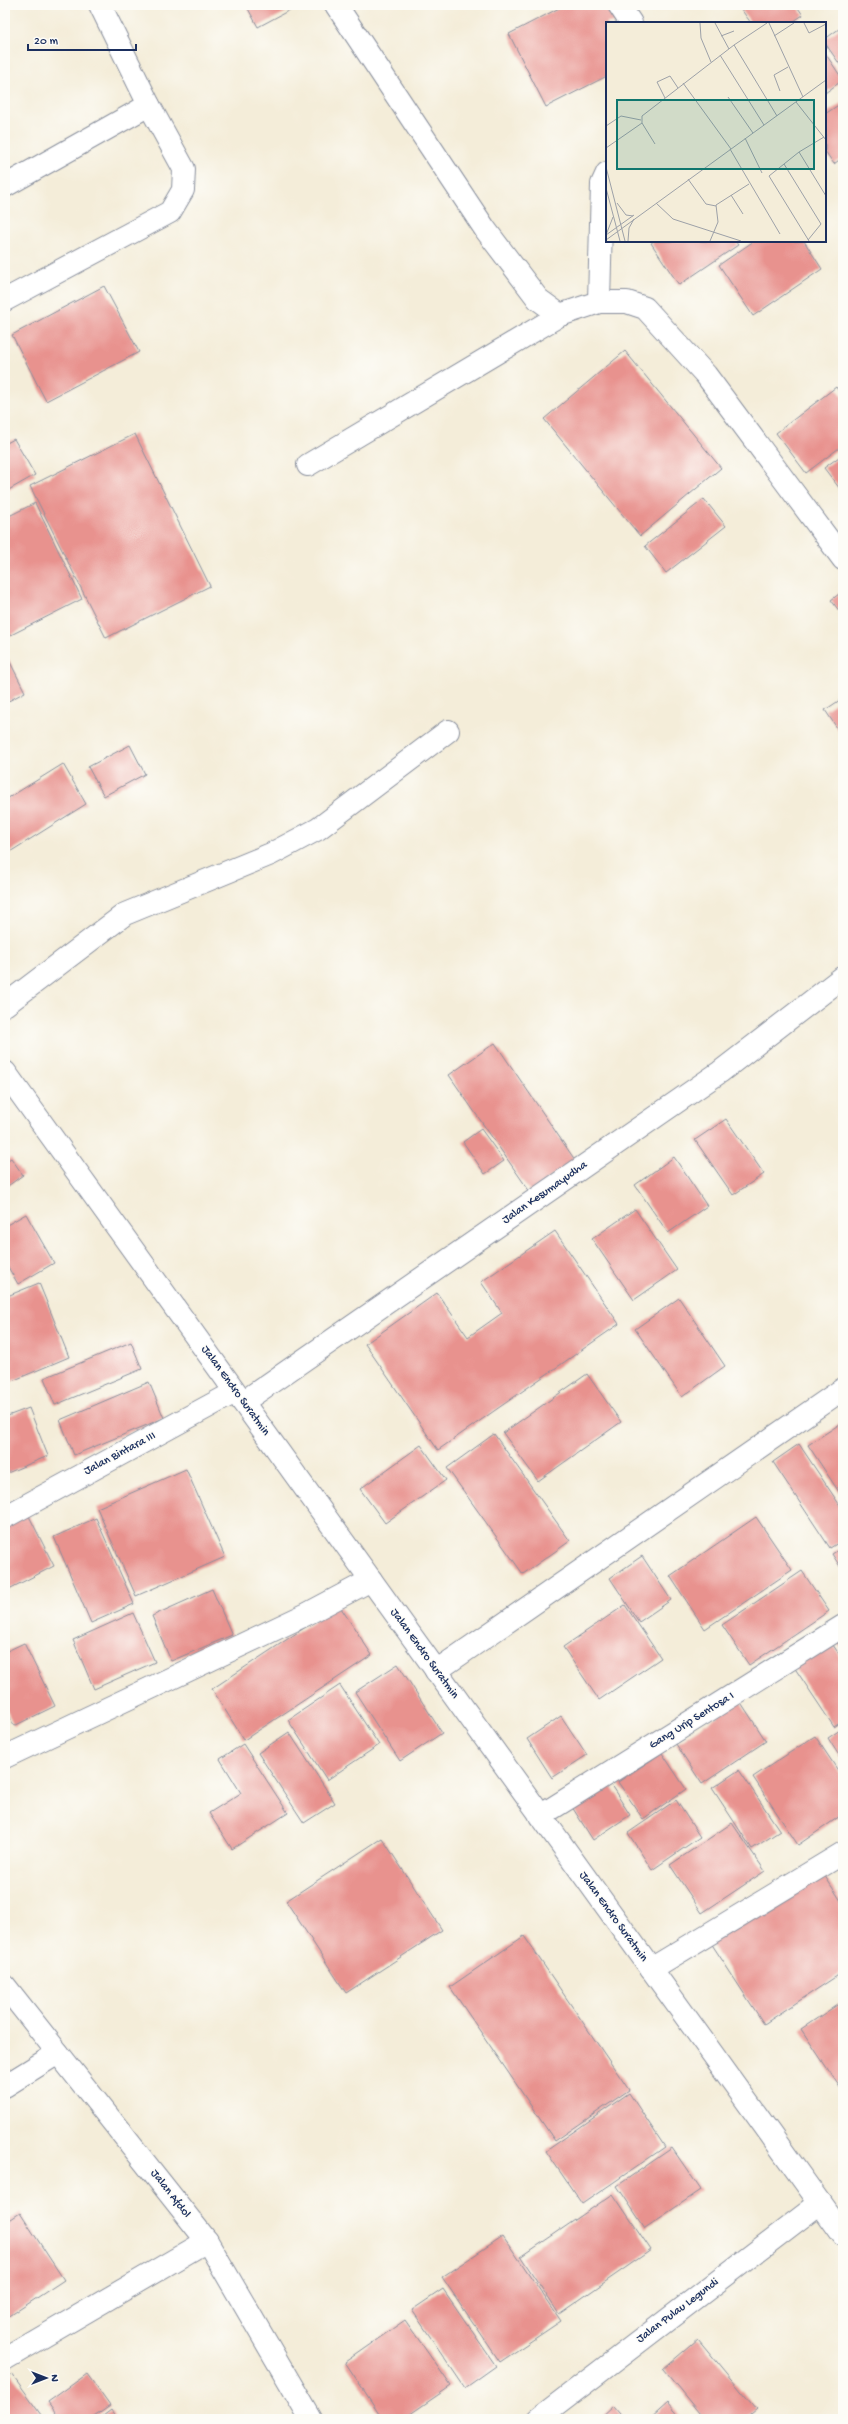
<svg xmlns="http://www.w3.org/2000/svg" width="848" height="2424" font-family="'Gochi Hand',sans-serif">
	<rect width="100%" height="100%" fill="#fdfcf7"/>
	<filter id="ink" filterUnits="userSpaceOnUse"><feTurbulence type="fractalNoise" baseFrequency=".025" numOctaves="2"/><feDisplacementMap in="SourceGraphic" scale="8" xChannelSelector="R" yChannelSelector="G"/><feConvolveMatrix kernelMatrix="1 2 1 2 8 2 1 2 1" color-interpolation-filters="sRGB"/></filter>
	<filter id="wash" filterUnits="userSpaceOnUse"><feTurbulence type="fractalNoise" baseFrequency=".012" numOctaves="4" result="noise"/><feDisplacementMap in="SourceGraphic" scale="16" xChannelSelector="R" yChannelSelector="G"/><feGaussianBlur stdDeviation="0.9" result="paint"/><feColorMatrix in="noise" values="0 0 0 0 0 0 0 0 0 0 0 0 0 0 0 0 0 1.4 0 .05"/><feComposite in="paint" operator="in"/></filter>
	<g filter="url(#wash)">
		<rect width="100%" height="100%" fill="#f4edd9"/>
		<g id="blocks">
			<g fill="#e8928e">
				<polygon points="246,5 299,5 258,27"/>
				<polygon points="565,5 609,5 618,23 607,23 607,76 546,107 509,34"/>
				<polygon points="738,5 796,5 803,15 791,23 751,23"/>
				<polygon points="843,26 843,69 825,43 825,39"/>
				<polygon points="825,53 843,80 825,93"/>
				<polygon points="843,102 843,157 834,164 825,151 825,114"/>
				<polygon points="654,241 735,241 738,245 679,285 651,243"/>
				<polygon points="754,241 804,241 822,269 753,316 719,265"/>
				<polygon points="104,286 139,352 46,401 12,335"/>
				<polygon points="625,351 721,468 640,536 544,419"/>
				<polygon points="836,387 843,397 843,445 806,473 776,433"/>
				<polygon points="135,434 210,586 106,638 30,486"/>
				<polygon points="14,439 35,475 5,492 5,444"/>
				<polygon points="843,454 843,493 824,468"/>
				<polygon points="704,499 726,526 666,573 645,546"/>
				<polygon points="35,503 82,599 5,638 5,518"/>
				<polygon points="843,591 843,616 831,600"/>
				<polygon points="8,658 25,692 5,703 5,660"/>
				<polygon points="843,698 843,737 825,710"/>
				<polygon points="130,745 145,774 104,796 88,767"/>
				<polygon points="63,764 86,804 5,855 5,800"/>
				<polygon points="495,1043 575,1160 530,1192 449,1075"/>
				<polygon points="726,1119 764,1174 733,1195 695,1140"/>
				<polygon points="481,1129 504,1161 485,1174 463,1142"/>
				<polygon points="674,1157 707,1206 668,1233 635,1185"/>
				<polygon points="11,1158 23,1175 5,1188 5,1162"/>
				<polygon points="635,1209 677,1270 634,1300 592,1239"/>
				<polygon points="26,1214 54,1263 18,1284 5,1262 5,1226"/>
				<polygon points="555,1231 619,1324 438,1450 365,1344 437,1293 468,1337 502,1313 481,1282"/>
				<polygon points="39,1283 69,1357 5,1384 5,1297"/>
				<polygon points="679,1298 725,1366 682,1397 635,1329"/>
				<polygon points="131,1342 142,1369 55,1405 44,1378"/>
				<polygon points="587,1374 621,1422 538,1481 503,1433"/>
				<polygon points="149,1382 164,1418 74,1455 60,1420"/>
				<polygon points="29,1408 48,1456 5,1474 5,1417"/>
				<polygon points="843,1422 843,1498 808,1445"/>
				<polygon points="494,1434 570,1541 523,1574 447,1468"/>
				<polygon points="799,1444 843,1510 843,1540 830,1548 773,1462"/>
				<polygon points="421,1445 446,1480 385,1523 360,1489"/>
				<polygon points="186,1469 225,1557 136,1596 97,1508"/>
				<polygon points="27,1512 54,1566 5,1591 5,1525"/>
				<polygon points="756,1517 792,1570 705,1629 670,1576"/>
				<polygon points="96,1518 134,1604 91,1623 54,1537"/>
				<polygon points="843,1547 843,1571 832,1554"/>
				<polygon points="642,1556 671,1600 639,1622 610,1578"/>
				<polygon points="802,1571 829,1611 749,1665 722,1625"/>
				<polygon points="212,1589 232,1635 171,1661 152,1616"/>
				<polygon points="339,1605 372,1655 244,1740 212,1689"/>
				<polygon points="625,1605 661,1658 599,1700 563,1647"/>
				<polygon points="133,1613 155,1662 94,1689 73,1640"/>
				<polygon points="843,1628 843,1650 833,1635"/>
				<polygon points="831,1642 843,1660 843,1721 834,1727 794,1667"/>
				<polygon points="24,1643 55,1706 14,1726 5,1707 5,1652"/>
				<polygon points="398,1664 442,1733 400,1761 355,1692"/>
				<polygon points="340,1685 379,1745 327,1780 288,1720"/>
				<polygon points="740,1701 766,1741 702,1784 676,1744"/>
				<polygon points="561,1716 587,1755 552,1778 527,1739"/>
				<polygon points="843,1728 843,1762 828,1738"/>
				<polygon points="289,1732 335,1803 304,1823 258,1753"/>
				<polygon points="815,1736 843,1778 843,1814 798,1845 753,1777"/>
				<polygon points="243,1744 288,1813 232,1849 209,1813 241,1793 220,1759"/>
				<polygon points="662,1753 686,1789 643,1819 618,1782"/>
				<polygon points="739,1770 780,1831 752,1849 712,1788"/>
				<polygon points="609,1782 630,1815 593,1840 572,1807"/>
				<polygon points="676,1800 700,1837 652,1870 628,1833"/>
				<polygon points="732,1823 765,1871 702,1913 670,1865"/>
				<polygon points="382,1838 442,1930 346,1993 286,1901"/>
				<polygon points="821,1870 843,1904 843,1972 764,2024 711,1943"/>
				<polygon points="524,1936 629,2090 555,2141 450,1987"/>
				<polygon points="843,2001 843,2092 801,2029"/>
				<polygon points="629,2093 665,2147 582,2204 546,2151"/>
				<polygon points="672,2148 701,2190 645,2228 617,2186"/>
				<polygon points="613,2194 651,2250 559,2314 521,2257"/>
				<polygon points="20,2213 64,2280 5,2319 5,2223"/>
				<polygon points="503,2236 561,2321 500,2362 442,2277"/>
				<polygon points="443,2289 496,2366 465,2388 412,2310"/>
				<polygon points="405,2320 451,2386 403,2419 383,2419 345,2362"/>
				<polygon points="698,2339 756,2409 744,2419 704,2419 663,2369"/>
				<polygon points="12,2374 44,2418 43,2419 5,2419 5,2379"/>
				<polygon points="87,2374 110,2406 91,2419 60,2419 48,2402"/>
				<polygon points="668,2403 682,2419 650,2419"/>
				<polygon points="614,2406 625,2419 600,2419"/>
				<polygon points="111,2410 117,2419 99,2419"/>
			</g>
		</g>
	</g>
	<g filter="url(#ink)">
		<use href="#blocks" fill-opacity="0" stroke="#888e9c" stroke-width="1"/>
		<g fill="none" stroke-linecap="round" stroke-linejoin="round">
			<g stroke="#888e9c" stroke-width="24">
				<g id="minor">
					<polyline points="336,5 485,229 538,299 560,315"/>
					<polyline points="619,5 631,23"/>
					<polyline points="5,186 149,105 100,5"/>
					<polyline points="5,300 170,212 183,190 184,169 149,105"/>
					<polyline points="599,302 602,184 607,173"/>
					<polyline points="308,465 560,315 599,302 627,302 645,308 706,375 843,559"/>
					<polyline points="5,1005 125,914 271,854 318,829 448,731"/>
					<polyline points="243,1402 720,1072 843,977"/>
					<polyline points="5,1517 235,1392"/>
					<polyline points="436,1671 843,1389"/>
					<polyline points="5,1757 307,1614 371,1580"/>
					<polyline points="540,1816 843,1626"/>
					<polyline points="651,1969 843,1853"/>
					<polyline points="5,1986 207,2241 311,2419"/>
					<polyline points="5,2086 58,2053"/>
					<polyline points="5,2359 207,2241"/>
					<polyline points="538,2419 820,2203"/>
				</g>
			</g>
			<g stroke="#888e9c" stroke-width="24">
				<polyline id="major" points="5,1072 843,2235"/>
			</g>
			<use href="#minor" stroke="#fff" stroke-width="22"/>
			<use href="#major" stroke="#fff" stroke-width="22"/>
		</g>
	</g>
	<g text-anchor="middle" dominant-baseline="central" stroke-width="3" stroke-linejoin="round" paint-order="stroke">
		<g font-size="12" fill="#1b2f5e" stroke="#fdfcf7">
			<text transform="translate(545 1193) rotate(-35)">Jalan Kesumayudha</text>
			<text transform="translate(235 1391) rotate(54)">Jalan Endro Suratmin</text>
			<text transform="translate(120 1454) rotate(-28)">Jalan Bintara III</text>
			<text transform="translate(424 1654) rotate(54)">Jalan Endro Suratmin</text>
			<text transform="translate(692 1721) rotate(-32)">Gang Urip Sentosa I</text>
			<text transform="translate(613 1917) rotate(54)">Jalan Endro Suratmin</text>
			<text transform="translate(170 2194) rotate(52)">Jalan Afdol</text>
			<text transform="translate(678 2311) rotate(-37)">Jalan Pulau Legundi</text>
		</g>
	</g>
	<g transform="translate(606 22)">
		<rect width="220" height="220" fill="#f4edd9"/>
		<path fill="none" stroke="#9da1a8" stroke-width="1" d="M 94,1 L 95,16 L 105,40M 109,1 L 123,27M 163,1 L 197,75M 198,1 L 203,11 L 220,2M 115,14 L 128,9M 168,14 L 188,1M 128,23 L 161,1M 114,33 L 158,103M 77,61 L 125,127M 174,69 L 168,53 L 182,45M 122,75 L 147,111M 59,76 L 51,60 L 64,54 L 72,66M 190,80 L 220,118M 0,104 L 15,94 L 35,98M 139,116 L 156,151M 49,122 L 36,101 L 36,94 L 128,23 L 171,94M 0,126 L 36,101M 124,127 L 174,212M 193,130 L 220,174M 178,142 L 215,202 L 202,218M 0,145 L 19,219M 82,157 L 100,182 L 110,184M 0,166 L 14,219M 125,173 L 137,192M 11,181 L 20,193 L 27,194M 50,181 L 67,197 L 135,219M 0,213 L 28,193M 0,213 L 7,195M 0,218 L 220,58M 22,219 L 23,206 L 28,197M 104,219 L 112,200 L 110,183 L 143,162M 203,219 L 163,154 L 193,130 L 218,115"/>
		<path fill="#0f766e" fill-opacity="0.15" stroke="#0f766e" stroke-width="2" d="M 11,78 L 208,78 L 208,147 L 11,147 Z"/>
		<rect width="220" height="220" fill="none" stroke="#1b2f5e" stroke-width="2"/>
	</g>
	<rect width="848" height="2424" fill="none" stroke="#fdfcf7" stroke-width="20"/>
	<g transform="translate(46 2378) rotate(90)" stroke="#fdfcf7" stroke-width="3" paint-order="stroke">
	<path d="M0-3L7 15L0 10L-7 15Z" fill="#1b2f5e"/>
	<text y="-6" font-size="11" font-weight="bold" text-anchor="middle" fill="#1b2f5e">N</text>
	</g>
	<path d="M28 44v6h108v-6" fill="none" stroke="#1b2f5e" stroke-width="2"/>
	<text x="34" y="44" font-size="12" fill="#1b2f5e" stroke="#fdfcf7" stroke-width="3" paint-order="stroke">20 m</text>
</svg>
